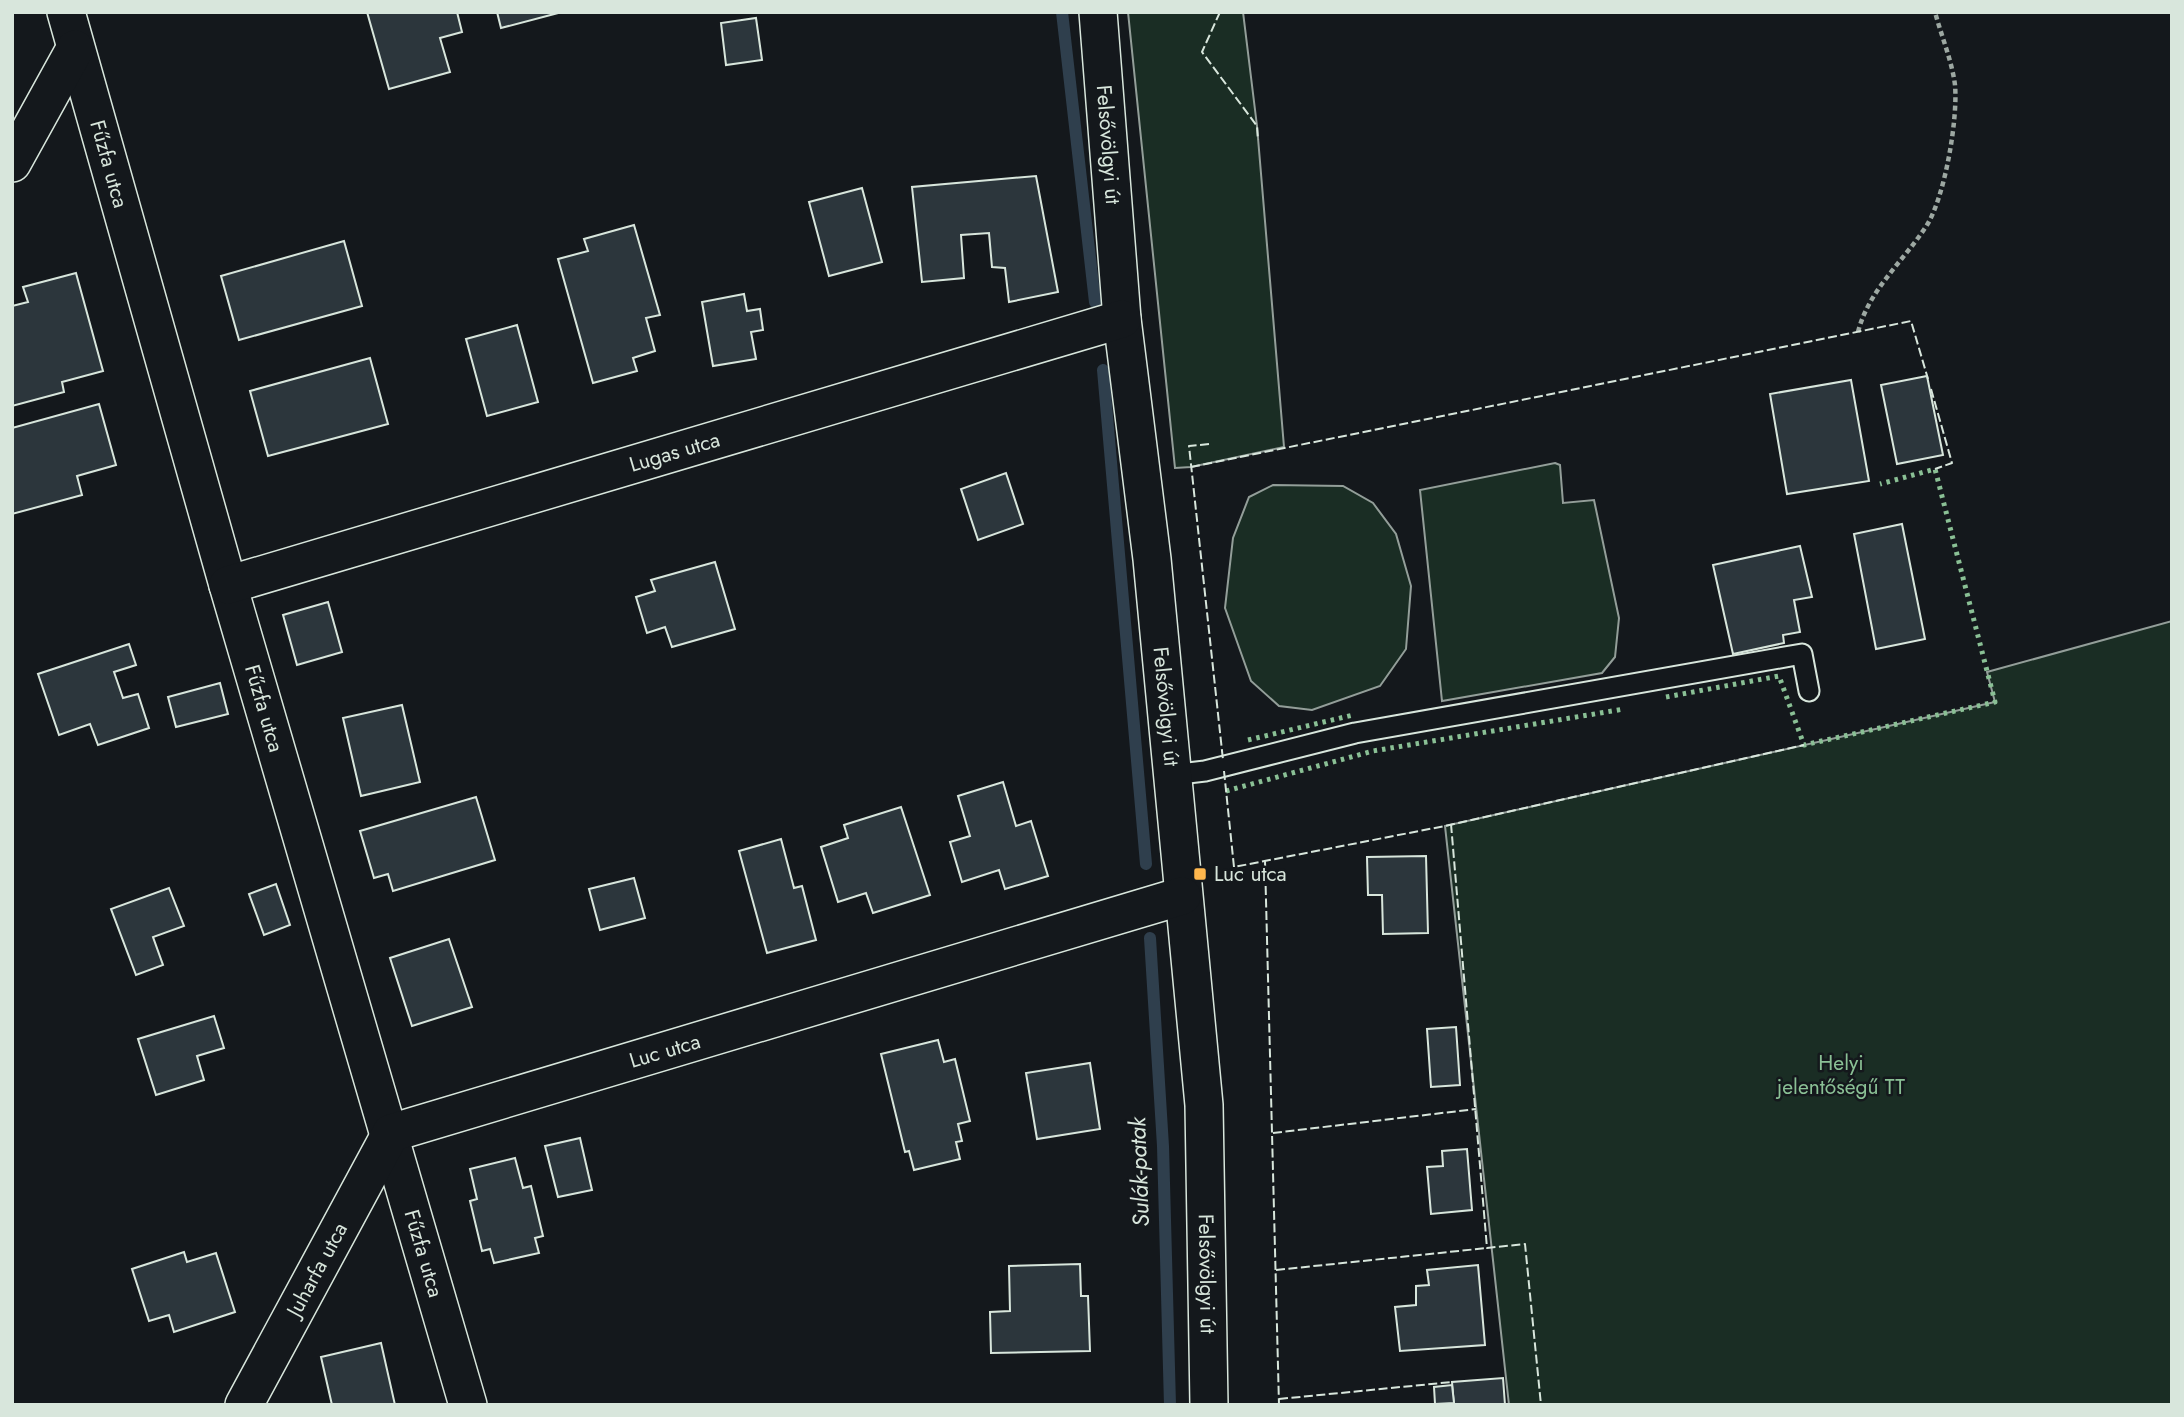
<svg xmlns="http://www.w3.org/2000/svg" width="2184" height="1417" font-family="Jost,sans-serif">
	<rect width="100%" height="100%" fill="#14181c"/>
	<g fill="#1a2d24" stroke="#939e99" stroke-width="2">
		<polygon points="1128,12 1243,12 1257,126 1284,447 1191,467 1175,468"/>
		<polygon points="1555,463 1560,465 1563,503 1594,500 1619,618 1615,657 1602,673 1442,701 1420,490"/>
		<polygon points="1273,485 1343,486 1373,503 1396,534 1411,586 1406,649 1380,686 1312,710 1279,706 1251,681 1225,608 1233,538 1249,497"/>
		<polygon points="2172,621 2172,1405 1509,1405 1445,826 1995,702 1987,672"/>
	</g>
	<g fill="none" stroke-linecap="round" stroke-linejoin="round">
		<g stroke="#2f3f4d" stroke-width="12">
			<polyline points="1062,12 1095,302"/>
			<polyline points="1103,370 1146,864"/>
			<polyline points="1150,938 1163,1146 1170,1405"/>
		</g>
	</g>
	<g fill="#2c363c" stroke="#d8e6dc" stroke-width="2">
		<polygon points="367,12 457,12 462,32 440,38 450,72 389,89"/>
		<polygon points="497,12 562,12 501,28"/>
		<polygon points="756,18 762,60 726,65 721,23"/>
		<polygon points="1036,176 1058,292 1009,302 1005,268 992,267 989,233 961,235 964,278 922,282 912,187"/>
		<polygon points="862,188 882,262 829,276 809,202"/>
		<polygon points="634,225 660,315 646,318 655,351 633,358 637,371 593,383 558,259 588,251 584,239"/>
		<polygon points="344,241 362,306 239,340 221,276"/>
		<polygon points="76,273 103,371 62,382 64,392 12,406 12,306 28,302 23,287"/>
		<polygon points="744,294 747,311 760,309 763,330 751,332 756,359 713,366 702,302"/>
		<polygon points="517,325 538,402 487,416 466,339"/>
		<polygon points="370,358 388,424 268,456 250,391"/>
		<polygon points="1927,376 1943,455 1897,464 1881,385"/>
		<polygon points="1851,380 1869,481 1787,494 1770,394"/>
		<polygon points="99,404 116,465 77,476 82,495 12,514 12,428"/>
		<polygon points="1006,473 1023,524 978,540 961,489"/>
		<polygon points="1902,524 1925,639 1876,649 1854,534"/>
		<polygon points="1800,546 1812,597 1794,600 1800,632 1783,635 1784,643 1733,654 1713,565"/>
		<polygon points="715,562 735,629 672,647 665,627 647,633 636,597 655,591 651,580"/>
		<polygon points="328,602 342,652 297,665 283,615"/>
		<polygon points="129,644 136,665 114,672 123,698 138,694 149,728 98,745 90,724 59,735 38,674"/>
		<polygon points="220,683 228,714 176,727 168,697"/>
		<polygon points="402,705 420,782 361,796 343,718"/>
		<polygon points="1003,782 1016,826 1031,821 1048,876 1005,889 999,870 962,882 950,842 970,836 958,796"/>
		<polygon points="476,797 495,860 393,891 388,874 374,878 360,831"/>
		<polygon points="901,807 930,895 873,913 866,893 838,902 821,847 848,838 844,825"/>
		<polygon points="781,839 794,888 802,886 816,940 767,953 739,851"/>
		<polygon points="1426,856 1428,933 1383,934 1382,895 1368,895 1367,857"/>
		<polygon points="634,878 645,918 600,930 589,889"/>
		<polygon points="276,884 290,925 264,935 249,894"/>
		<polygon points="169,888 184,926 153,937 163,965 136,975 111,909"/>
		<polygon points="449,939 472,1007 412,1026 390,958"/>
		<polygon points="214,1016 224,1048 197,1056 204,1080 156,1095 138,1039"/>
		<polygon points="1456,1027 1460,1085 1431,1087 1427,1029"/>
		<polygon points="938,1040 944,1062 955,1059 970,1121 958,1124 962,1141 956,1142 960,1159 914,1170 909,1151 905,1152 881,1054"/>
		<polygon points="1090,1063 1100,1129 1037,1139 1026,1073"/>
		<polygon points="580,1138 592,1190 558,1197 545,1146"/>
		<polygon points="1467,1149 1472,1210 1431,1214 1427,1167 1443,1166 1442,1151"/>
		<polygon points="515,1158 523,1188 531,1186 543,1236 535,1238 539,1253 494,1263 490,1249 482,1251 470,1201 477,1199 470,1169"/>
		<polygon points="184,1252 187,1262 216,1253 235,1312 174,1332 169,1315 149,1321 132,1269"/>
		<polygon points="1080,1264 1081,1296 1088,1296 1090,1351 991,1353 990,1312 1010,1311 1009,1266"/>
		<polygon points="1478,1265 1485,1345 1400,1351 1395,1307 1416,1305 1416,1286 1429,1285 1427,1270"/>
		<polygon points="381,1343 395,1405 332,1405 321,1357"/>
		<polygon points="1503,1378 1505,1405 1454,1405 1452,1382"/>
		<polygon points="1452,1385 1454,1403 1435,1404 1434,1387"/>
	</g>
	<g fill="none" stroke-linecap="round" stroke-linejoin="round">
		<g stroke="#d8e6dc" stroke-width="23">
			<polyline id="lane" points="1171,775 1205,771 1355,733 1802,654 1809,691"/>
		</g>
		<g stroke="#d8e6dc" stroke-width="40">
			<g id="street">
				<path id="s1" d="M 66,12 L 228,585 L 468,1405"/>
				<path id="s2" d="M 1098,12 L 1122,319 L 1152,559 L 1204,1105 L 1209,1405"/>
				<polyline points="12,163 75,49"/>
				<path id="s3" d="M 228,585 L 1122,319"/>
				<path id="s4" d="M 244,1405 L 391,1133 L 1182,896"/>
			</g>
		</g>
		<path stroke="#9da8a2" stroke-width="4.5" stroke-dasharray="5 3.5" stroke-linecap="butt" d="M 1858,332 C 1869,289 1904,261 1927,225 C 1945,196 1958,119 1955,85 C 1952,61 1941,35 1935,12"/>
		<use href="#lane" stroke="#14181c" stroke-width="19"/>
		<use href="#street" stroke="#14181c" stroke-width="37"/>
		<g stroke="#8ac095" stroke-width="5" stroke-dasharray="3.5 5" stroke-linecap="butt">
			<polyline points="1666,697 1779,676 1804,745 1995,702 1935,469 1880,484"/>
			<polyline points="1248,740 1353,715"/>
			<polyline points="1226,791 1373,751 1624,709"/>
		</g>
		<g stroke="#d8e6dc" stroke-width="2" stroke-dasharray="9 3.5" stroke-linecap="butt">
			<polyline points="1220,12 1202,52 1257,126 1258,140"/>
			<polyline points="1931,389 1952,463 1935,469"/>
			<polyline points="1209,444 1189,446 1223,760"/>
			<polyline points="1191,467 1911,321 1928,379"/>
			<polyline points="1224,771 1234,867 1445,826 1804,745"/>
			<polyline points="1451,824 1487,1248 1525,1244 1541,1405"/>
			<polyline points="1265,861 1279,1405"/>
			<polyline points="1273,1133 1476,1109"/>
			<polyline points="1276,1270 1487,1248"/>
			<polyline points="1279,1399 1452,1382"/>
		</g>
	</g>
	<rect fill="#ffb74d" stroke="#14181c" stroke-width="2.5" x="1193" y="867" width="14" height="14" rx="3.5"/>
	<g text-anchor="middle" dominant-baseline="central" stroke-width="5" stroke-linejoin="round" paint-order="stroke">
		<g font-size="21" fill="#d8e6dc" stroke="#14181c">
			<text stroke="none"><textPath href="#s2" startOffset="133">Felsővölgyi út</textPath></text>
			<text stroke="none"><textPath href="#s1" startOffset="158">Fűzfa utca</textPath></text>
			<text stroke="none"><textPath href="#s3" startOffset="466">Lugas utca</textPath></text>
			<text stroke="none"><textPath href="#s2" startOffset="698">Felsővölgyi út</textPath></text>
			<text stroke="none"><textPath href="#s1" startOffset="724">Fűzfa utca</textPath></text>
			<text stroke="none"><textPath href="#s4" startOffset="595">Luc utca</textPath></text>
			<text stroke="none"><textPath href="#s1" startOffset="1292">Fűzfa utca</textPath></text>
			<text stroke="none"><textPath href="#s4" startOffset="154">Juharfa utca</textPath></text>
			<text stroke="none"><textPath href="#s2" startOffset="1267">Felsővölgyi út</textPath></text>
		</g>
		<g font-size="21" fill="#d8e6dc" stroke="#14181c" text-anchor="start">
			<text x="1214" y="874">Luc utca</text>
		</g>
		<g font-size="21" fill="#8ac095" stroke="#14181c">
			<text x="1841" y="1063">Helyi<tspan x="1841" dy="24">jelentőségű TT</tspan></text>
		</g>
		<g font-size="23" font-style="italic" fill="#d8e6dc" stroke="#14181c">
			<text transform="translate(1139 1172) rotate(-92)">Sulák-patak</text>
		</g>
	</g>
	<rect width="2184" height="1417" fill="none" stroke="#d8e6dc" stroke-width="28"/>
</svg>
